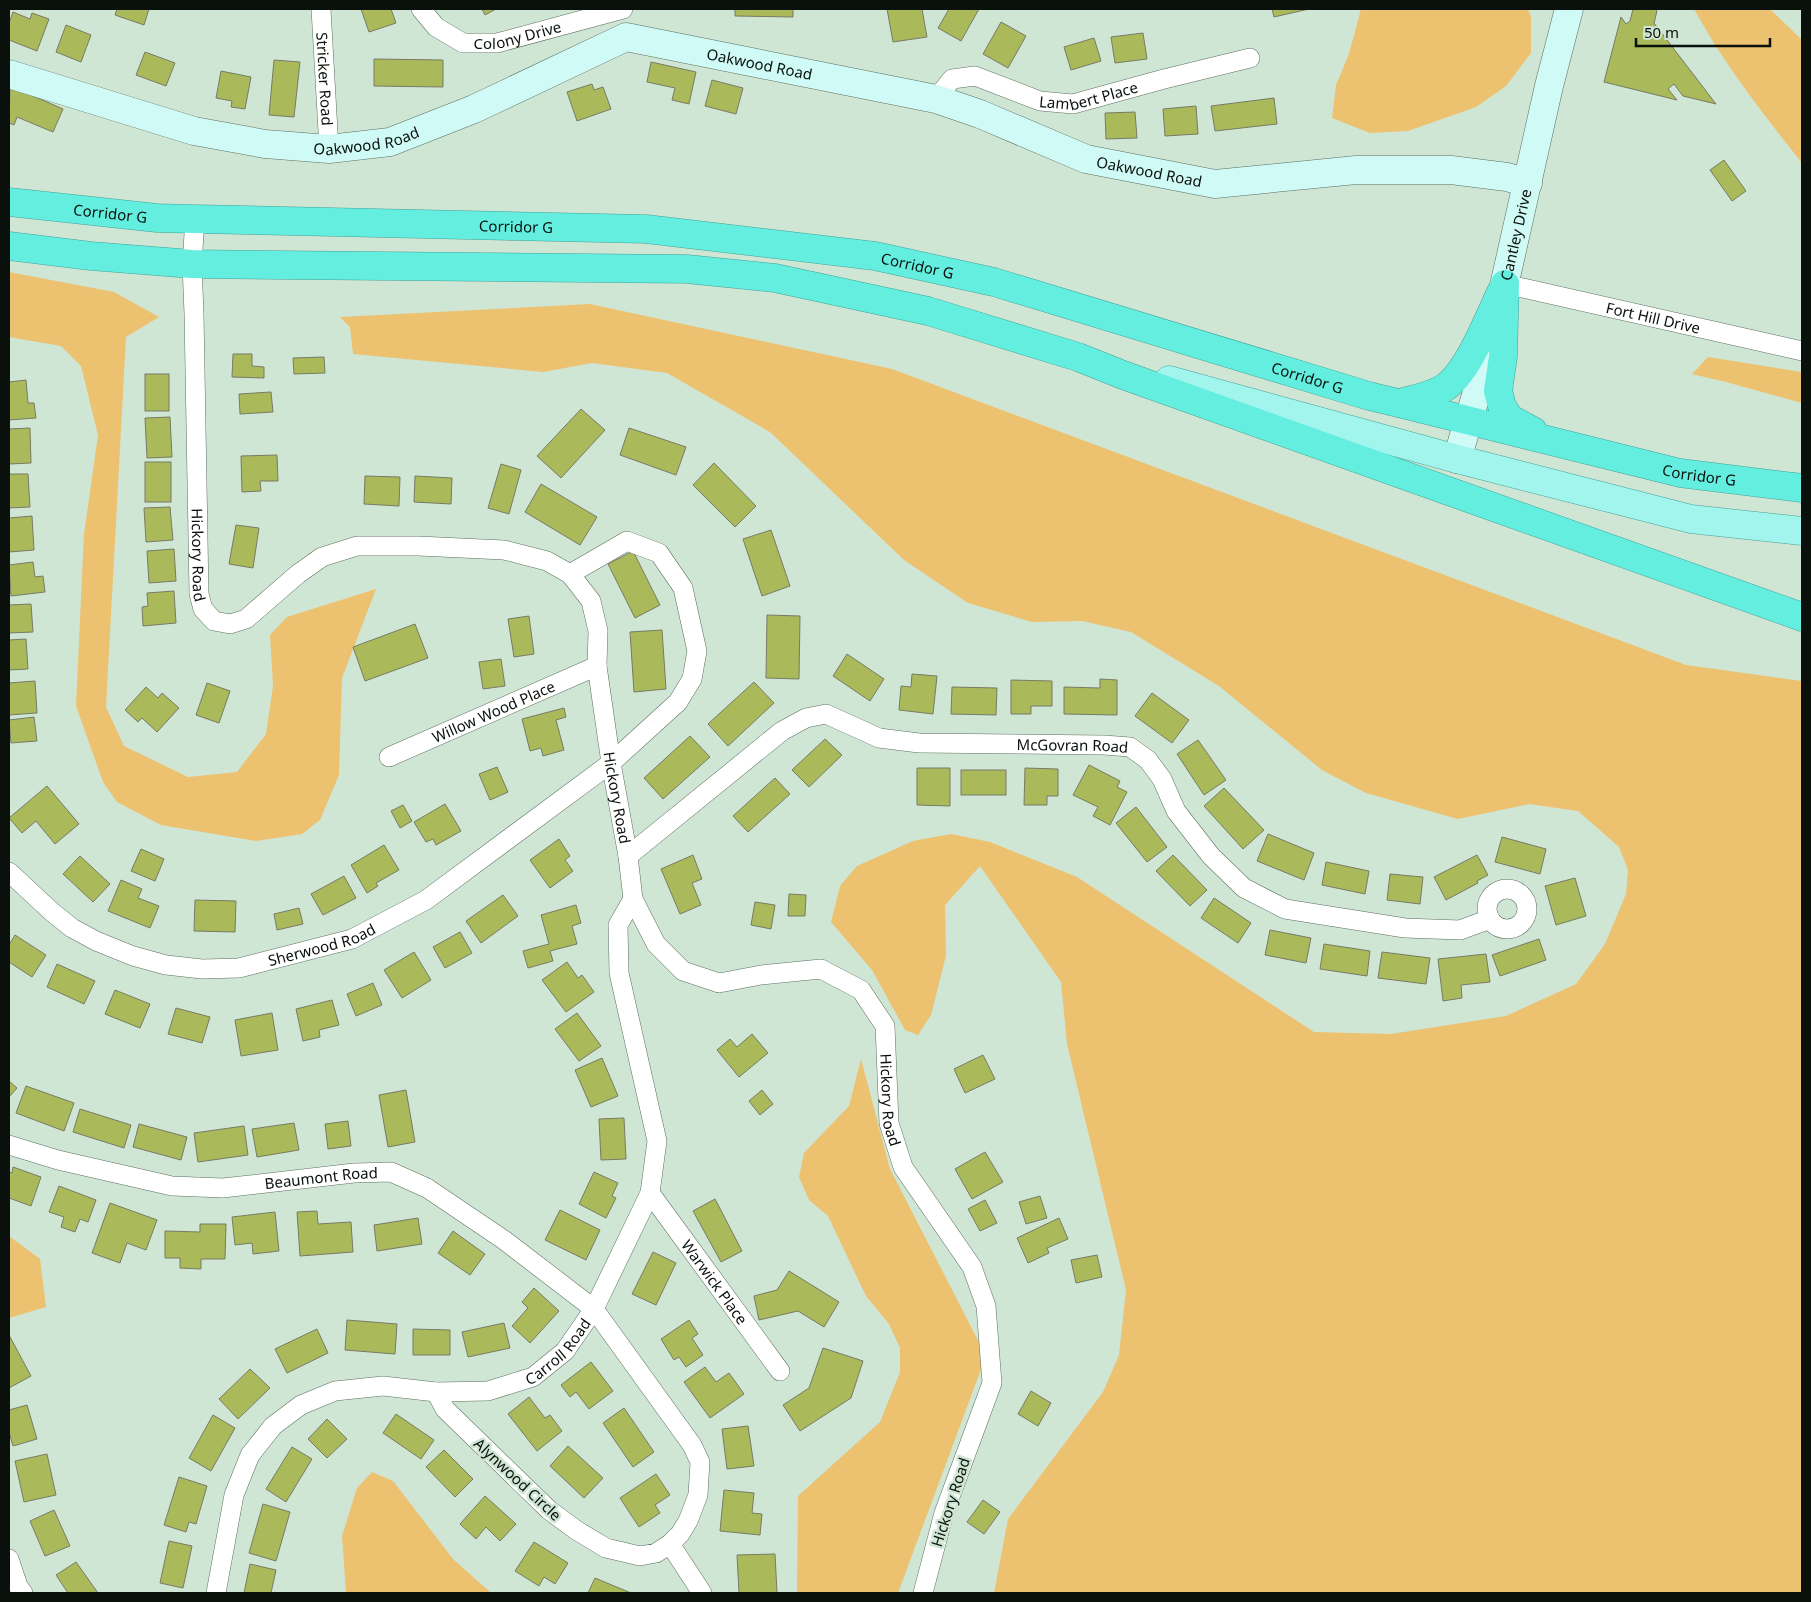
<svg xmlns="http://www.w3.org/2000/svg" width="1811" height="1602" font-family="'Noto Sans',sans-serif">
	<rect width="100%" height="100%" fill="#d0e6d4"/>
	<g fill="#ecc170">
		<polygon points="1361,9 1528,9 1531,17 1531,53 1506,86 1476,107 1408,131 1370,133 1332,118 1336,85 1349,54"/>
		<path d="M 1694,9 L 1770,9 L 1802,40 L 1802,163 C 1763,114 1724,64 1694,9 Z"/>
		<polygon points="9,272 114,292 159,317 126,337 106,707 124,746 188,777 237,772 266,734 273,686 270,635 287,617 376,589 342,678 339,775 320,820 302,834 256,841 161,825 117,802 103,782 76,706 84,534 98,435 81,366 61,346 9,337"/>
		<polygon points="590,304 892,369 1686,665 1802,681 1802,1593 994,1593 1008,1519 1103,1392 1119,1355 1126,1290 1067,1044 1061,982 980,866 945,905 946,955 931,1015 918,1035 905,1030 872,970 831,922 840,886 857,866 913,841 951,834 990,842 1077,877 1314,1032 1391,1034 1506,1016 1576,984 1605,944 1626,894 1628,870 1619,847 1578,811 1529,804 1458,819 1366,793 1322,770 1219,686 1131,632 1082,621 1032,622 968,603 904,560 770,432 667,373 592,363 543,372 353,354 350,327 340,317"/>
		<polygon points="1708,357 1802,372 1802,403 1726,382 1692,374"/>
		<polygon points="861,1059 890,1169 986,1356 898,1593 797,1593 798,1496 880,1422 900,1372 900,1348 889,1324 866,1296 828,1216 809,1200 799,1177 804,1153 849,1106"/>
		<polygon points="9,1236 40,1259 46,1307 9,1318"/>
		<polygon points="372,1472 393,1481 453,1559 491,1593 346,1593 342,1536 357,1488"/>
	</g>
	<g fill="#aab95a" stroke="#777b66">
		<polygon points="117,9 149,9 144,25 115,15"/>
		<polygon points="361,9 391,9 396,23 369,32"/>
		<polygon points="482,9 496,9 485,15"/>
		<polygon points="735,9 793,9 793,17 735,16"/>
		<polygon points="887,9 922,9 927,37 893,42"/>
		<polygon points="949,9 979,9 961,41 938,28"/>
		<polygon points="1272,9 1309,9 1274,17"/>
		<polygon points="1633,9 1655,9 1657,11 1654,23 1716,104 1683,96 1674,84 1668,89 1677,100 1604,82 1621,17 1626,24 1630,21"/>
		<polygon points="13,12 30,19 32,13 49,19 37,51 9,40 9,23"/>
		<polygon points="1001,22 1026,36 1008,68 983,54"/>
		<polygon points="66,25 91,35 81,62 56,52"/>
		<polygon points="1143,33 1147,59 1115,63 1111,37"/>
		<polygon points="1094,38 1101,61 1071,70 1064,47"/>
		<polygon points="145,52 175,63 166,86 136,75"/>
		<polygon points="374,59 443,60 443,87 374,86"/>
		<polygon points="274,60 300,62 294,117 269,115"/>
		<polygon points="651,62 696,72 689,104 672,100 675,88 647,82"/>
		<polygon points="221,71 251,77 245,109 231,107 232,101 216,98"/>
		<polygon points="712,80 743,88 736,114 705,106"/>
		<polygon points="592,84 594,90 603,87 611,109 577,121 567,92"/>
		<polygon points="10,86 63,109 53,132 17,117 14,125 9,123"/>
		<polygon points="1274,98 1277,124 1215,131 1211,106"/>
		<polygon points="1196,106 1198,134 1165,136 1163,109"/>
		<polygon points="1135,112 1137,138 1106,139 1105,113"/>
		<polygon points="1724,160 1746,191 1732,201 1710,170"/>
		<polygon points="233,354 252,354 252,366 264,367 264,378 232,377"/>
		<polygon points="324,357 325,373 294,374 293,358"/>
		<rect x="145" y="374" width="24" height="37"/>
		<polygon points="26,380 28,403 34,403 36,418 9,420 9,382"/>
		<polygon points="271,392 273,412 240,414 239,394"/>
		<polygon points="581,409 605,430 561,478 537,456"/>
		<polygon points="170,417 172,457 147,458 145,418"/>
		<polygon points="30,428 31,463 9,464 9,429"/>
		<polygon points="629,428 686,447 676,475 620,455"/>
		<polygon points="277,455 278,481 260,481 261,491 242,492 241,456"/>
		<rect x="145" y="462" width="26" height="40"/>
		<polygon points="714,463 756,506 735,527 693,485"/>
		<polygon points="501,464 521,470 509,514 488,508"/>
		<polygon points="9,474 28,474 30,507 9,508"/>
		<polygon points="365,476 400,477 399,506 364,504"/>
		<polygon points="415,476 452,478 451,504 414,502"/>
		<polygon points="541,484 597,517 580,545 525,512"/>
		<polygon points="170,507 173,540 146,542 144,508"/>
		<polygon points="32,516 34,550 9,552 9,518"/>
		<polygon points="236,525 259,528 253,568 229,564"/>
		<polygon points="771,530 790,586 762,596 743,539"/>
		<polygon points="174,549 176,581 149,583 147,551"/>
		<polygon points="633,551 660,605 635,618 608,564"/>
		<polygon points="33,562 35,577 43,576 45,592 11,596 9,565"/>
		<polygon points="174,591 176,623 143,626 142,607 148,606 147,593"/>
		<polygon points="31,604 33,632 9,633 9,605"/>
		<polygon points="767,615 800,616 799,679 766,678"/>
		<polygon points="529,616 534,654 514,657 508,619"/>
		<polygon points="415,624 428,658 365,681 353,647"/>
		<polygon points="662,630 666,689 634,692 630,632"/>
		<polygon points="26,639 28,669 9,670 9,640"/>
		<polygon points="847,654 884,679 870,701 833,676"/>
		<polygon points="501,659 505,686 483,689 479,662"/>
		<polygon points="912,674 937,676 933,714 899,710 901,686 911,687"/>
		<polygon points="1100,679 1117,680 1117,715 1064,714 1064,687 1100,688"/>
		<polygon points="1011,680 1052,681 1052,706 1031,706 1031,714 1011,714"/>
		<polygon points="35,681 37,713 9,715 9,683"/>
		<polygon points="754,682 774,703 728,746 708,724"/>
		<polygon points="207,683 230,691 219,723 196,715"/>
		<polygon points="146,687 158,698 162,693 179,708 157,732 142,718 138,722 125,710"/>
		<polygon points="952,687 997,688 996,715 951,714"/>
		<polygon points="1152,693 1189,720 1172,743 1135,716"/>
		<polygon points="564,708 566,717 556,720 564,750 543,756 541,748 530,751 522,719"/>
		<polygon points="34,717 37,741 11,743 9,720"/>
		<polygon points="690,736 710,757 663,799 644,778"/>
		<polygon points="825,739 842,755 809,787 792,770"/>
		<polygon points="1198,740 1226,780 1204,795 1177,754"/>
		<polygon points="1089,765 1120,781 1117,787 1127,792 1110,825 1093,816 1098,807 1073,795"/>
		<polygon points="497,767 508,792 490,800 479,774"/>
		<polygon points="917,768 950,768 950,806 917,805"/>
		<polygon points="1025,768 1058,769 1058,796 1047,796 1047,805 1024,805"/>
		<rect x="961" y="770" width="45" height="25"/>
		<polygon points="775,778 790,794 748,832 733,816"/>
		<polygon points="47,786 79,824 55,844 36,821 22,833 9,818"/>
		<polygon points="1224,788 1264,830 1243,849 1204,806"/>
		<polygon points="445,804 461,831 436,845 433,839 426,842 414,822"/>
		<polygon points="403,805 412,821 400,828 391,811"/>
		<polygon points="1136,807 1167,847 1147,862 1116,823"/>
		<polygon points="1268,834 1314,853 1304,880 1257,861"/>
		<polygon points="1502,837 1546,849 1540,874 1495,862"/>
		<polygon points="559,839 570,856 565,860 573,871 550,888 530,860"/>
		<polygon points="384,845 399,870 376,883 378,886 367,893 351,865"/>
		<polygon points="141,849 164,859 155,881 131,871"/>
		<polygon points="693,855 702,879 692,883 701,905 680,914 661,869"/>
		<polygon points="1173,855 1207,890 1190,906 1156,871"/>
		<polygon points="1477,855 1488,875 1477,881 1478,883 1446,900 1434,877"/>
		<polygon points="80,856 110,884 93,902 63,874"/>
		<polygon points="1326,862 1369,871 1365,894 1322,885"/>
		<polygon points="1390,874 1423,877 1420,904 1387,900"/>
		<polygon points="344,876 356,898 323,915 311,894"/>
		<polygon points="1575,878 1586,916 1556,925 1545,886"/>
		<polygon points="121,880 142,889 138,898 159,906 150,928 108,911"/>
		<polygon points="789,894 806,895 805,916 788,916"/>
		<polygon points="503,895 518,916 481,943 466,921"/>
		<polygon points="1214,898 1251,923 1238,943 1201,918"/>
		<polygon points="195,900 236,901 235,932 194,931"/>
		<polygon points="755,902 775,905 771,929 751,925"/>
		<polygon points="576,905 581,923 572,926 577,944 550,951 553,961 528,968 523,951 549,944 541,915"/>
		<polygon points="299,908 303,924 277,930 274,914"/>
		<polygon points="1270,930 1311,938 1306,963 1265,955"/>
		<polygon points="460,932 472,953 445,968 433,947"/>
		<polygon points="15,935 46,955 32,977 9,962 9,945"/>
		<polygon points="1539,939 1546,960 1500,976 1492,955"/>
		<polygon points="1324,944 1370,951 1367,976 1320,969"/>
		<polygon points="414,952 431,980 402,998 384,970"/>
		<polygon points="1382,952 1430,958 1426,984 1378,978"/>
		<polygon points="1486,954 1490,982 1461,985 1462,998 1443,1001 1438,959"/>
		<polygon points="567,962 578,978 582,975 594,992 566,1012 542,980"/>
		<polygon points="57,964 95,981 84,1004 47,987"/>
		<polygon points="373,983 382,1005 356,1016 347,994"/>
		<polygon points="115,990 150,1004 140,1028 105,1014"/>
		<polygon points="332,1000 339,1025 319,1030 320,1037 303,1041 296,1009"/>
		<polygon points="176,1008 210,1017 202,1043 168,1034"/>
		<polygon points="272,1013 278,1050 241,1056 235,1020"/>
		<polygon points="577,1013 601,1046 579,1061 555,1029"/>
		<polygon points="752,1034 768,1053 739,1077 717,1050 730,1039 737,1047"/>
		<polygon points="983,1055 995,1079 965,1093 954,1069"/>
		<polygon points="602,1058 618,1096 591,1107 575,1070"/>
		<polygon points="9,1081 17,1088 9,1097"/>
		<polygon points="26,1086 74,1103 64,1131 16,1113"/>
		<polygon points="406,1090 415,1142 388,1147 379,1095"/>
		<polygon points="762,1090 773,1104 760,1115 749,1101"/>
		<polygon points="80,1109 131,1125 124,1148 73,1132"/>
		<polygon points="624,1118 626,1159 601,1160 599,1119"/>
		<polygon points="348,1121 351,1146 328,1149 325,1124"/>
		<polygon points="294,1123 299,1150 257,1157 252,1129"/>
		<polygon points="139,1124 187,1137 181,1160 133,1147"/>
		<polygon points="244,1126 248,1155 198,1162 194,1133"/>
		<polygon points="985,1152 1003,1182 972,1199 955,1169"/>
		<polygon points="13,1167 41,1177 31,1206 9,1198 9,1172 12,1173"/>
		<polygon points="594,1172 618,1183 612,1196 616,1198 606,1218 579,1204"/>
		<polygon points="59,1186 96,1200 88,1222 80,1219 75,1232 61,1227 64,1217 49,1212"/>
		<polygon points="1040,1196 1047,1218 1026,1224 1019,1202"/>
		<polygon points="715,1199 742,1251 721,1262 693,1211"/>
		<polygon points="985,1200 997,1223 980,1231 968,1209"/>
		<polygon points="110,1203 157,1220 146,1250 127,1243 120,1263 92,1253"/>
		<polygon points="560,1210 600,1230 586,1260 545,1240"/>
		<polygon points="317,1211 318,1224 351,1222 353,1252 300,1256 297,1212"/>
		<polygon points="275,1212 279,1251 253,1254 252,1243 235,1245 232,1217"/>
		<polygon points="418,1218 422,1244 377,1251 374,1225"/>
		<polygon points="1059,1218 1068,1239 1047,1248 1049,1253 1028,1263 1017,1238"/>
		<polygon points="200,1224 226,1224 225,1259 201,1259 201,1269 180,1268 180,1258 165,1258 165,1231 200,1232"/>
		<polygon points="453,1231 485,1254 470,1275 438,1253"/>
		<polygon points="653,1252 676,1263 656,1305 632,1294"/>
		<polygon points="1097,1255 1102,1277 1076,1283 1071,1260"/>
		<polygon points="789,1271 839,1302 824,1327 798,1311 759,1320 754,1296 777,1290"/>
		<polygon points="534,1288 559,1311 530,1343 512,1326 528,1308 522,1302"/>
		<polygon points="347,1320 397,1324 395,1354 345,1350"/>
		<polygon points="689,1320 698,1334 692,1338 703,1355 686,1367 679,1357 674,1360 661,1339"/>
		<polygon points="504,1323 510,1348 468,1357 462,1332"/>
		<polygon points="317,1329 328,1353 287,1373 275,1349"/>
		<polygon points="413,1329 450,1330 450,1355 413,1355"/>
		<polygon points="9,1335 31,1376 9,1388"/>
		<polygon points="823,1348 863,1361 851,1398 800,1431 783,1405 809,1388"/>
		<polygon points="591,1362 613,1391 589,1409 576,1392 570,1397 561,1385"/>
		<polygon points="705,1367 716,1382 729,1373 744,1394 710,1418 684,1382"/>
		<polygon points="250,1369 270,1388 238,1419 219,1399"/>
		<polygon points="1031,1391 1051,1403 1038,1426 1018,1414"/>
		<polygon points="529,1397 545,1418 550,1415 562,1431 537,1451 508,1414"/>
		<polygon points="27,1405 37,1439 13,1446 9,1432 9,1410"/>
		<polygon points="624,1408 654,1452 633,1467 603,1423"/>
		<polygon points="396,1414 434,1440 421,1459 383,1433"/>
		<polygon points="213,1415 235,1428 211,1471 189,1458"/>
		<polygon points="327,1419 347,1439 327,1458 308,1439"/>
		<polygon points="748,1426 754,1466 727,1469 722,1429"/>
		<polygon points="568,1446 603,1478 584,1498 550,1466"/>
		<polygon points="292,1447 312,1459 286,1502 266,1489"/>
		<polygon points="444,1450 473,1479 455,1497 426,1467"/>
		<polygon points="47,1454 56,1495 24,1502 15,1461"/>
		<polygon points="656,1474 670,1495 655,1505 660,1513 639,1527 620,1498"/>
		<polygon points="179,1477 207,1486 196,1524 189,1522 186,1532 164,1525"/>
		<polygon points="724,1490 754,1493 752,1513 762,1514 760,1535 720,1531"/>
		<polygon points="485,1496 516,1524 500,1541 486,1527 476,1539 460,1524"/>
		<polygon points="983,1500 1000,1512 984,1534 967,1522"/>
		<polygon points="263,1504 290,1512 276,1561 249,1553"/>
		<polygon points="54,1510 70,1546 45,1556 30,1521"/>
		<polygon points="169,1541 192,1546 183,1588 160,1583"/>
		<polygon points="534,1542 568,1563 555,1584 544,1577 539,1586 515,1571"/>
		<polygon points="775,1554 777,1593 739,1593 737,1555"/>
		<polygon points="76,1562 98,1593 68,1593 56,1575"/>
		<polygon points="250,1564 276,1570 271,1593 244,1593"/>
		<polygon points="595,1578 631,1593 588,1593"/>
	</g>
	<g fill="none" stroke-linecap="round" stroke-linejoin="round">
		<g stroke="#5c6f60" stroke-width="20">
			<g id="street">
				<path id="s1" d="M 321,9 L 329,149"/>
				<path id="s2" d="M 421,9 L 436,27 L 463,43 L 497,43 L 623,9"/>
				<path id="s3" d="M 936,99 L 952,79 L 975,76 L 1040,101 L 1073,104 L 1164,79 L 1250,58"/>
				<path id="s4" d="M 195,219 L 192,264 L 194,314 L 199,594 L 203,609 L 214,621 L 230,624 L 246,619 L 298,574 L 322,557 L 357,546 L 418,546 L 504,550 L 547,561 L 570,574 L 591,601 L 598,631 L 597,666 L 611,763 L 628,856 L 633,899 L 656,944 L 683,971 L 719,983 L 761,975 L 821,969 L 861,990 L 885,1026 L 889,1123 L 903,1167 L 972,1267 L 986,1306 L 992,1383 L 944,1513 L 923,1593"/>
				<path id="s5" d="M 1505,284 L 1802,351"/>
				<path id="s6" d="M 389,757 L 597,666"/>
				<path id="s7" d="M 628,856 L 782,731 L 806,718 L 826,714 L 879,738 L 919,743 L 1104,745 L 1130,747 L 1148,760 L 1162,779 L 1176,811 L 1211,856 L 1244,888 L 1285,909 L 1405,928 L 1460,930 L 1490,919"/>
				<path id="s8" d="M 9,872 L 52,912 L 72,928 L 96,941 L 133,956 L 166,965 L 202,969 L 239,968 L 352,939 L 426,900 L 611,763 L 678,702 L 692,679 L 697,651 L 683,588 L 659,553 L 627,541 L 570,574"/>
				<circle cx="1507" cy="909" r="20"/>
				<path id="s9" d="M 9,1145 L 58,1160 L 172,1186 L 223,1188 L 354,1173 L 391,1172 L 427,1188 L 504,1240 L 594,1309 L 692,1445 L 700,1462 L 698,1495 L 688,1521 L 680,1534 L 670,1544 L 656,1553 L 640,1556 L 606,1548 L 576,1530 L 549,1510 L 445,1409 L 436,1392"/>
				<path id="s10" d="M 650,1193 L 780,1371"/>
				<polyline points="670,1544 702,1593"/>
				<polyline points="9,1559 18,1586 23,1593"/>
				<path id="s11" d="M 216,1593 L 234,1495 L 250,1455 L 273,1426 L 301,1405 L 335,1391 L 383,1386 L 436,1392 L 488,1391 L 533,1377 L 565,1351 L 594,1309 L 650,1193 L 657,1141 L 619,973 L 618,925 L 633,899"/>
			</g>
		</g>
		<g stroke="#5c6f60" stroke-width="29">
			<g id="secondary">
				<path id="s12" d="M 9,74 L 194,131 L 265,144 L 329,149 L 390,142 L 474,109 L 626,37 L 936,99 L 980,114 L 1086,159 L 1215,184 L 1356,170 L 1451,170 L 1507,177 L 1528,183"/>
				<path id="s13" d="M 1457,459 L 1490,348 L 1549,86 L 1569,9"/>
			</g>
		</g>
		<g stroke="#44a196" stroke-width="29">
			<polyline id="primary" points="1169,380 1457,459 1691,519 1802,531"/>
		</g>
		<g stroke="#44a196" stroke-width="29">
			<g id="highway">
				<path id="s14" d="M 9,202 L 157,218 L 195,219 L 646,229 L 875,256 L 994,282 L 1369,396 L 1398,403 L 1680,473 L 1802,488"/>
				<polyline points="9,246 91,256 192,264 687,269 775,278 928,311 1078,357 1123,375 1802,617"/>
				<polyline points="1505,284 1503,357 1498,391 1502,406 1509,418 1533,431"/>
				<path d="M 1400,403 C 1414,399 1431,396 1444,388 C 1468,373 1488,319 1501,292"/>
			</g>
		</g>
		<use href="#street" stroke="#fff" stroke-width="19"/>
		<use href="#secondary" stroke="#d0faf6" stroke-width="28"/>
		<use href="#primary" stroke="#a1f5ec" stroke-width="28"/>
		<use href="#highway" stroke="#63eee0" stroke-width="28"/>
	</g>
	<g text-anchor="middle" dominant-baseline="central" stroke-width="5" stroke-linejoin="round" paint-order="stroke">
		<g font-size="15" fill="#0a110c" stroke="#d0e6d4">
			<text stroke="none"><textPath href="#s2" startOffset="110">Colony Drive</textPath></text>
			<text stroke="none"><textPath href="#s12" startOffset="786">Oakwood Road</textPath></text>
			<text stroke="none"><textPath href="#s1" startOffset="70">Stricker Road</textPath></text>
			<text stroke="none"><textPath href="#s3" startOffset="168">Lambert Place</textPath></text>
			<text stroke="none"><textPath href="#s12" startOffset="368">Oakwood Road</textPath></text>
			<text stroke="none"><textPath href="#s12" startOffset="1192">Oakwood Road</textPath></text>
			<text stroke="none"><textPath href="#s14" startOffset="102">Corridor G</textPath></text>
			<text stroke="none"><textPath href="#s14" startOffset="508">Corridor G</textPath></text>
			<text stroke="none"><textPath href="#s13" startOffset="232">Cantley Drive</textPath></text>
			<text stroke="none"><textPath href="#s14" startOffset="912">Corridor G</textPath></text>
			<text stroke="none"><textPath href="#s5" startOffset="152">Fort Hill Drive</textPath></text>
			<text stroke="none"><textPath href="#s14" startOffset="1318">Corridor G</textPath></text>
			<text stroke="none"><textPath href="#s14" startOffset="1722">Corridor G</textPath></text>
			<text stroke="none"><textPath href="#s4" startOffset="336">Hickory Road</textPath></text>
			<text stroke="none"><textPath href="#s6" startOffset="114">Willow Wood Place</textPath></text>
			<text stroke="none"><textPath href="#s7" startOffset="498">McGovran Road</textPath></text>
			<text stroke="none"><textPath href="#s4" startOffset="1026">Hickory Road</textPath></text>
			<text stroke="none"><textPath href="#s8" startOffset="345">Sherwood Road</textPath></text>
			<text stroke="none"><textPath href="#s4" startOffset="1521">Hickory Road</textPath></text>
			<text stroke="none"><textPath href="#s9" startOffset="318">Beaumont Road</textPath></text>
			<text stroke="none"><textPath href="#s10" startOffset="110">Warwick Place</textPath></text>
			<text stroke="none"><textPath href="#s11" startOffset="488">Carroll Road</textPath></text>
			<text transform="translate(518 1479) rotate(43)">Alynwood Circle</text>
			<text transform="translate(950 1502) rotate(-72)">Hickory Road</text>
		</g>
	</g>
	<rect width="1811" height="1602" fill="none" stroke="#0a110c" stroke-width="20"/>
	<path d="M1636 38v8h134v-8" fill="none" stroke="#0a110c" stroke-width="2.5"/>
	<text x="1644" y="38" font-size="15" fill="#0a110c" stroke="#d0e6d4" stroke-width="4" paint-order="stroke">50 m</text>
</svg>
